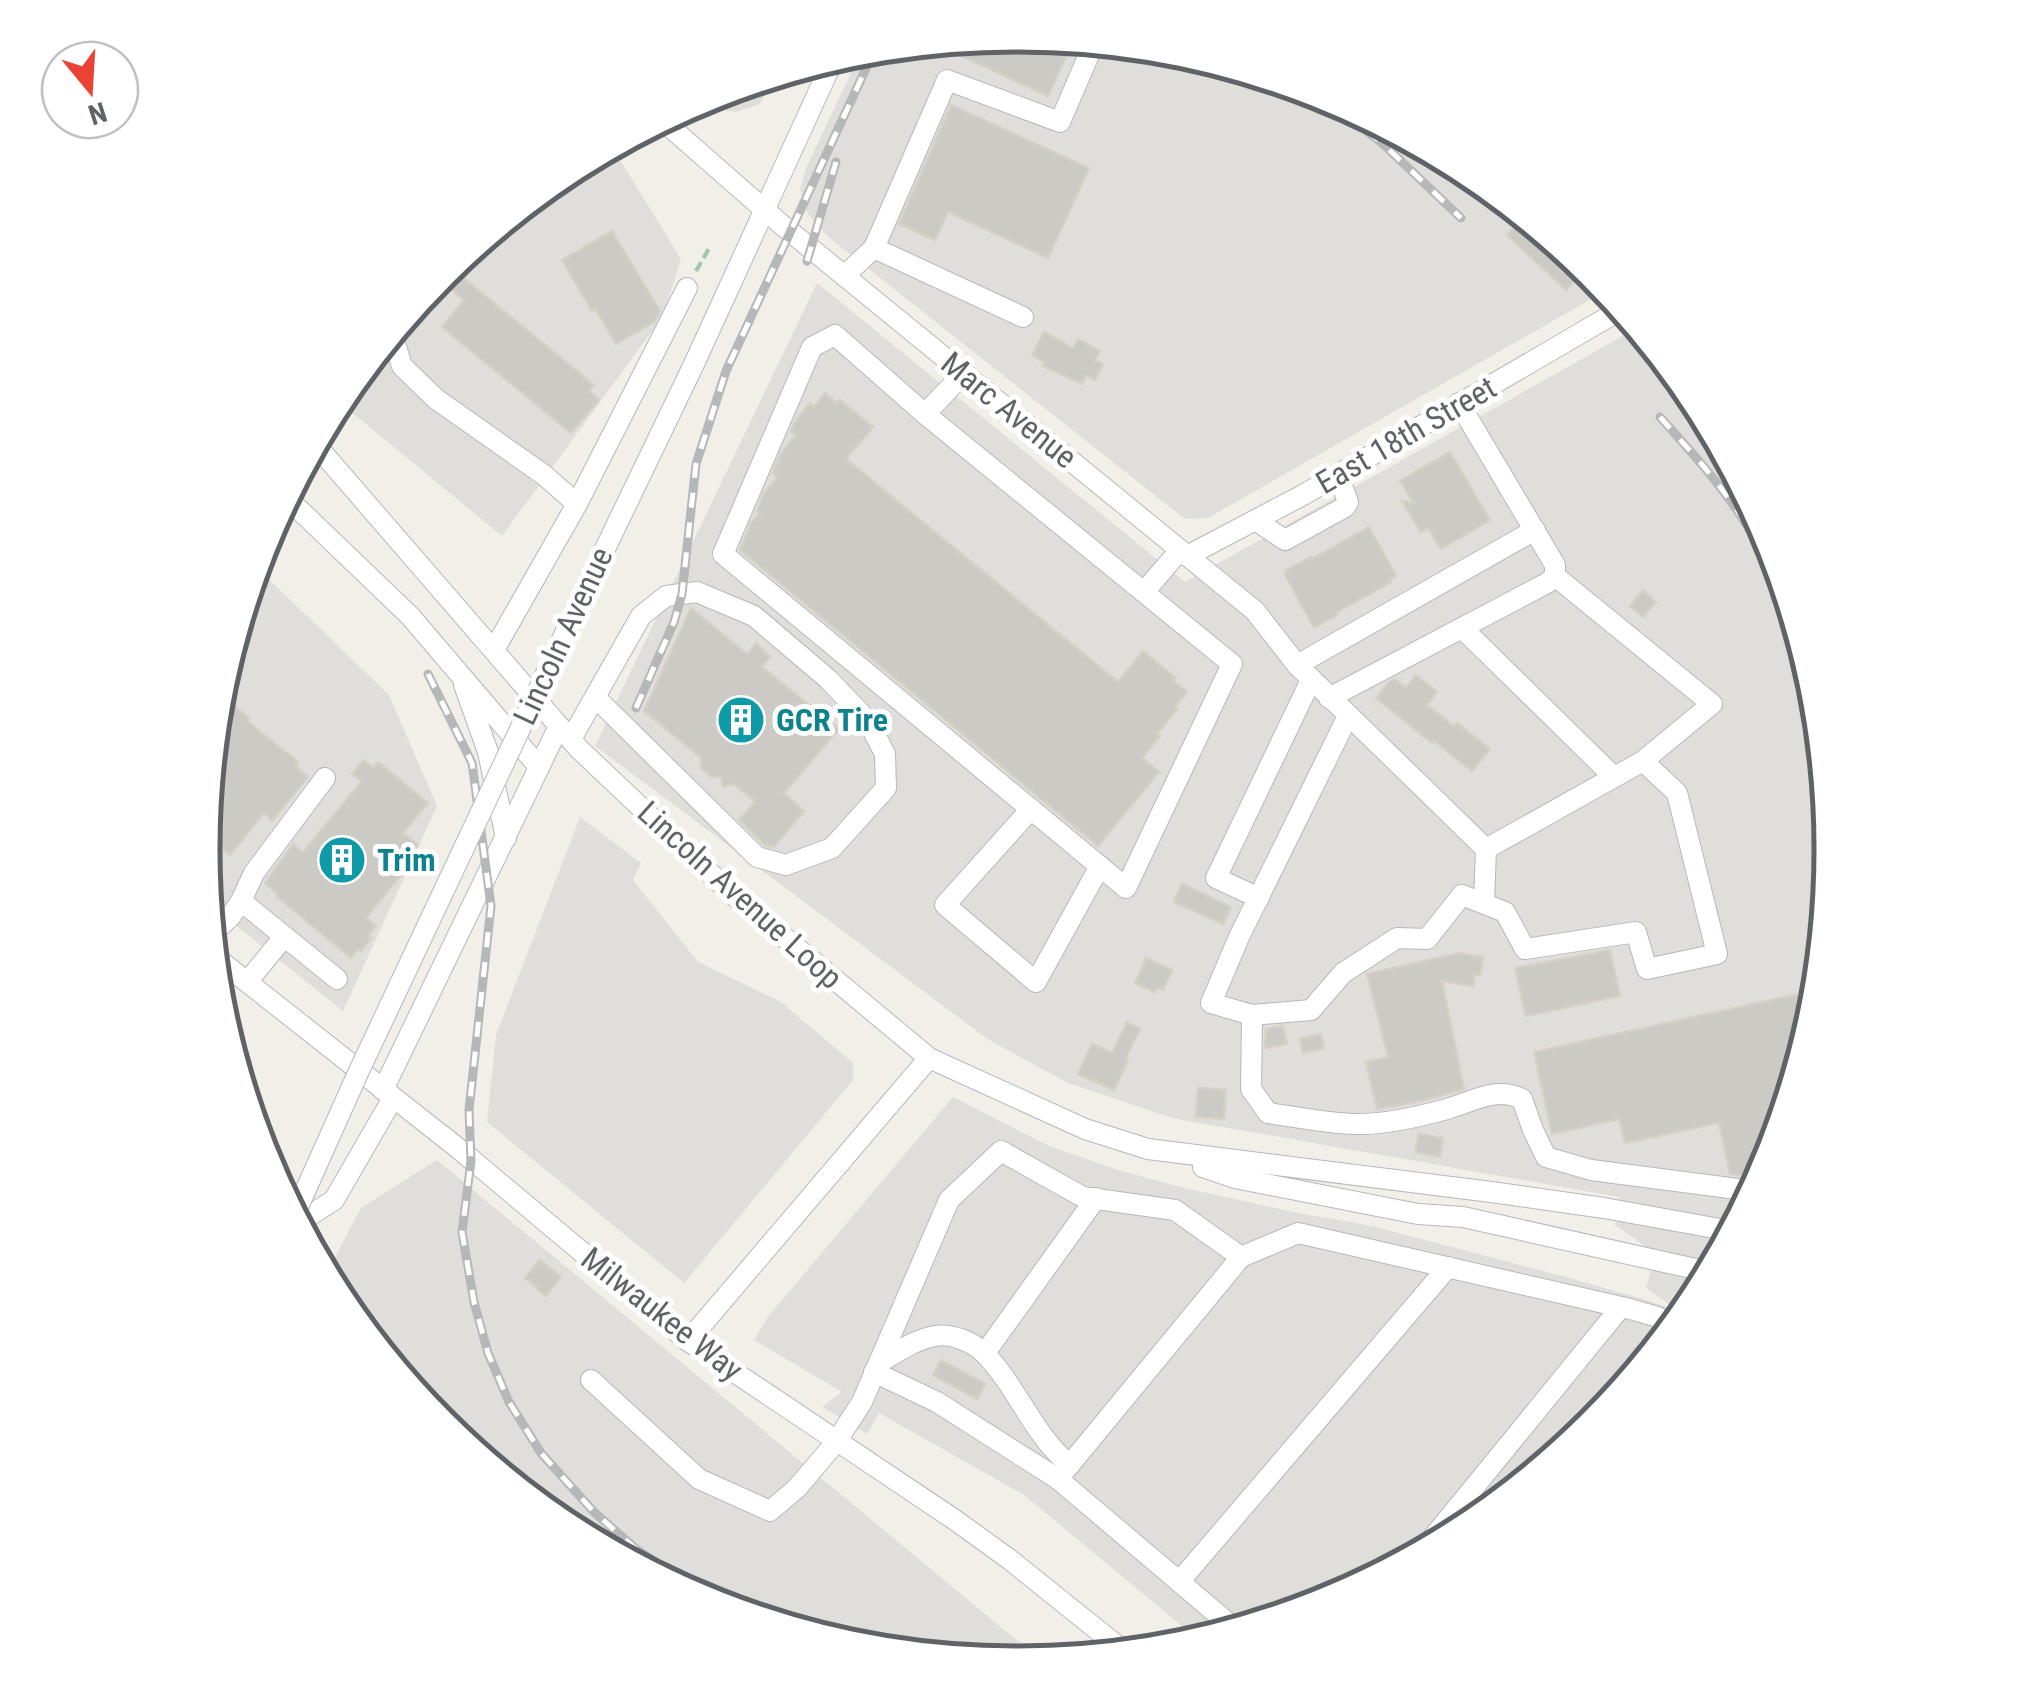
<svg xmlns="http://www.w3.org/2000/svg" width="2034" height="1698" font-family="'Roboto Condensed',sans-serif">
	<rect width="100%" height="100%" fill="#f1efe8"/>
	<g fill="#e0deda">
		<polygon points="1017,35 1176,51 1329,97 1470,173 1593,274 1607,290 1208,518 1185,519 827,236 807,213 800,189 806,168 862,50"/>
		<polygon points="776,76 760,104 736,112 718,109 703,99"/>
		<polygon points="612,147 681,259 663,316 502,536 338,401 442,273 565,172"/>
		<polygon points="817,283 1185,582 1637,328 1694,397 1769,538 1815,691 1831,850 1815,1008 1769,1161 1693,1302 1592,1425 1469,1526 1328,1601 1199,1640 1024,1495 879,1413 867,1434 822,1407 842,1392 754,1340 767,1318 953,1097 1049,1146 1118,1170 1180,1187 1303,1214 1372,1226 1566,1277 1650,1301 1680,1312 1646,1288 1656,1254 1615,1225 1619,1197 1172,1118 1068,1083 989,1040 595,746"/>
		<polygon points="256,567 389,695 437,806 343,1011 208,903 203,848 219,690"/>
		<polygon points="580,817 641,863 633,880 698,962 781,1002 853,1063 853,1080 684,1283 487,1122 496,1035"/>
		<polygon points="437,1160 1042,1661 1016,1663 858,1647 705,1601 564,1525 441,1424 340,1301 326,1274 361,1208"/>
	</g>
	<g fill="#cccac5" stroke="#d6d1c6" stroke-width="2.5">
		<polygon points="1017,35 1073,41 1048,96 934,43"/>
		<polygon points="951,105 1089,168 1048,258 948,212 935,240 899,224"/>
		<polygon points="1524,217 1586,268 1566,290 1507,235"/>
		<polygon points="612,231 660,311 655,321 616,344 595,308 592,311 562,260"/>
		<polygon points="450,267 594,385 589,391 599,400 571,433 442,327 464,300 438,278"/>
		<polygon points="1044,332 1073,348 1078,339 1100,351 1095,360 1103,364 1095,380 1087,375 1082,384 1043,366 1045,363 1032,355"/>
		<polygon points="825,393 837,403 840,400 873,427 846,459 1118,682 1143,651 1176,678 1173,681 1187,692 1175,707 1177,709 1157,734 1160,736 1142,758 1159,772 1098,846 740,550 751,523 760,513 757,511 764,493 778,477 773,473 781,453 796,435 791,431 796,420 810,403 814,407"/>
		<polygon points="1450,452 1490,520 1441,549 1428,528 1421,532 1402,501 1414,503 1400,481"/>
		<polygon points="1369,527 1396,576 1390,579 1391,582 1336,613 1337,615 1316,627 1313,626 1285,575 1285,571 1311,557 1312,559"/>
		<polygon points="1643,590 1656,602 1643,617 1630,606"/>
		<polygon points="691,608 747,654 756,643 770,657 762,667 839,729 784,793 804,811 774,847 765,845 739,820 755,802 734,784 723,787 721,776 713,778 702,769 700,757 644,711"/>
		<polygon points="1416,675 1437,692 1427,705 1454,726 1457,723 1490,749 1472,771 1434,741 1432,743 1376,698 1389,682 1395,679 1406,688"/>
		<polygon points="218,693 249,718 247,721 298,762 295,766 308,777 272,821 264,813 230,855 204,834"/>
		<polygon points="363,760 373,768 378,762 428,803 403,833 418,845 400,866 405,870 366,918 376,926 368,936 371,938 361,951 358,949 351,958 276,896 278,894 265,883 293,844 303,852 362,781 352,774"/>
		<polygon points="1182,884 1231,907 1223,924 1174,902"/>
		<polygon points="1610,950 1620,996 1526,1016 1515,968"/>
		<polygon points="1459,953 1483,957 1480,975 1475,974 1473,986 1442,981 1464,1089 1421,1101 1377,1109 1366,1062 1388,1057 1367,974"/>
		<polygon points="1146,958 1172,970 1163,990 1157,988 1155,992 1135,983"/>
		<polygon points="1817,990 1815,1008 1769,1161 1763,1171 1742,1176 1730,1174 1719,1123 1625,1143 1619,1119 1552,1134 1534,1052"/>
		<polygon points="1127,1022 1140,1029 1125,1059 1128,1060 1114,1090 1078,1074 1092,1044 1112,1053"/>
		<polygon points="1283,1026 1287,1044 1265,1048 1266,1029"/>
		<polygon points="1321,1034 1324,1048 1303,1053 1300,1039"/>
		<polygon points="1198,1088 1226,1090 1224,1119 1196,1117"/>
		<polygon points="1419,1134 1443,1138 1440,1157 1415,1152"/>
		<polygon points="540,1260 561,1277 546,1296 525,1278"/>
		<polygon points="941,1360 985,1384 977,1399 933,1375"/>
	</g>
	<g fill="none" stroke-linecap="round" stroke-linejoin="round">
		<g stroke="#b5b8bc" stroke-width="22">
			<g id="minor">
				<polyline points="662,120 782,225 1255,611 1297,665 1486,849 1484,903"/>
				<polyline points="874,248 947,80 1060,122 1094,43"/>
				<polyline points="844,276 874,248 1023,317"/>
				<polyline points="392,334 402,366 436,399 544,475 577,504"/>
				<polygon points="835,335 925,414 1232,664 1126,888 723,554 812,347"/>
				<polyline points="925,414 964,373"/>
				<polyline points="315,444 578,748 731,893 929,1058 688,1341"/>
				<polyline points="286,497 410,616 539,767"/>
				<polyline points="1255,520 1285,540 1345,507 1348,502 1338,474"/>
				<polyline points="1187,556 1303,495 1622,309"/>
				<polyline points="592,576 694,364 834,58"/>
				<polyline points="1144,592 1180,550"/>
				<polyline points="1462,628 1614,777"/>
				<polyline points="494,650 577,504 687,288"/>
				<polyline points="1297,665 1535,530"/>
				<polyline points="464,685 488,752 506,838"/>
				<polyline points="1329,698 1547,583 1555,576 1555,565 1459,403"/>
				<polyline points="1348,716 1239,937 1211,1003 1252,1015 1311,1010 1343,973 1397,938 1427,939 1462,895 1505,912 1525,949 1636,932 1647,969 1717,954 1677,793 1643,761 1712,704 1555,576"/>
				<polyline points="571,739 641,616 666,596 697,592 754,616 828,679 868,721 885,754 886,788 832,848 786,865 757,857 595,697"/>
				<polyline points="1031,809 945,905 1036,982 1100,866"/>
				<polyline points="1486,849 1643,761"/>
				<polyline points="1259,898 1216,878 1311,680"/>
				<polyline points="241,901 337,979"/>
				<polyline points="211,935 230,917 241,901 254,873 325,778"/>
				<polyline points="214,956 459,1149 688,1341 955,1520 1009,1559 1125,1652"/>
				<polyline points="247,982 284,937"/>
				<path d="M 1252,1015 L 1251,1089 L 1268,1113 C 1297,1117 1325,1123 1354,1124 C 1384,1125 1418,1117 1447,1109 C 1472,1102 1496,1086 1522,1099 L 1533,1130 L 1546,1157 L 1591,1170 L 1753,1191"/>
				<polyline points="929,1058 1085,1129 1148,1149 1491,1192 1604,1208 1731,1231"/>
				<polyline points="383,1090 559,726"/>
				<polyline points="1203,1167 1235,1178 1418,1214 1463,1217 1709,1272"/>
				<polyline points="298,1223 334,1200 393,1098"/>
				<polyline points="1241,1257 1298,1233 1630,1309 1658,1317 1672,1328"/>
				<polyline points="985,1353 1096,1198"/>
				<path d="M 879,1363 C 897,1352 914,1340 935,1336 C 951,1333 974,1342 985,1354 C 1018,1388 1033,1435 1070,1465"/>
				<polyline points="874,1372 937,1402 1058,1479"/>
				<polyline points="591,1380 699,1479 770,1511 797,1488 836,1442 862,1402 949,1200 1001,1151 1083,1197 1175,1210 1241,1257 1058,1479 1235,1629"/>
				<polyline points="1422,1551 1621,1307"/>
				<polyline points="1179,1582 1448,1267"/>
			</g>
		</g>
		<polyline stroke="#9cc7a9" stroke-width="4" stroke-dasharray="10 5" stroke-linecap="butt" points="696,271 711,245"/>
		<use href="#minor" stroke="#fff" stroke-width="20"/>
		<g stroke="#b6b7b8" stroke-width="9">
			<g id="rail">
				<polyline points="1319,94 1382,143 1461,218"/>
				<polyline points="807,261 836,162"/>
				<path d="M 1660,417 C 1695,456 1729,493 1755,539 C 1788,597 1801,666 1819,730"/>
				<polyline points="428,674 472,763 491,906 469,1110 471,1161 462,1232 474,1302 488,1353 509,1402 541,1453 594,1512 636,1549 721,1606"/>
				<polyline points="636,708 674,622 682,594 696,464 726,371 875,49"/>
			</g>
		</g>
		<use href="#rail" stroke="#fff" stroke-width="5" stroke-dasharray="15" stroke-linecap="butt"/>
		<g stroke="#b5b8bc" stroke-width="22" stroke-linecap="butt">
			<polyline id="minor-bridge" points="294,1216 358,1073 592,576"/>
		</g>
		<use href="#minor-bridge" stroke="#fff" stroke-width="20"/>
	</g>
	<defs>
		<g id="building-disc" transform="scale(2.5)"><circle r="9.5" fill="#0f9aa8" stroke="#fff"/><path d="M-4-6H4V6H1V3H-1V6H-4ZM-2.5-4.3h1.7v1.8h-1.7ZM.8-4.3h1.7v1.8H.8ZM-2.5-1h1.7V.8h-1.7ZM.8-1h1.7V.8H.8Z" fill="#fff"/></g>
	</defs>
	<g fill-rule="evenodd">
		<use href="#building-disc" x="741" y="720"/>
		<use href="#building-disc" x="342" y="860"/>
	</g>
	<g text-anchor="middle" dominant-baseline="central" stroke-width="10" stroke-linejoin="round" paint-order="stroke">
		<g font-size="32" fill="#5f6368" stroke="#fff">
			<text transform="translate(1009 410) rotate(39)">Marc Avenue</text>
			<text transform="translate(1406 435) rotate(-30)">East 18th Street</text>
			<text transform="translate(563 636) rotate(-65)">Lincoln Avenue</text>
			<text transform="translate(740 895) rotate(42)">Lincoln Avenue Loop</text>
			<text transform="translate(662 1314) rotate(38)">Milwaukee Way</text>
		</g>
		<g font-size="32" font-weight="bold" fill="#0d838f" stroke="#fff" text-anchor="start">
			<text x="776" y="720">GCR Tire</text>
			<text x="377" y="860">Trim</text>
		</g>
	</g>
	<path d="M0 0H2034V1698H0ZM1016 52H1018A796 796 0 0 1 1814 848V850A796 796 0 0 1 1018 1646H1016A796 796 0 0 1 220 850V848A796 796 0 0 1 1016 52Z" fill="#fff" fill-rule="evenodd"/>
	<path fill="none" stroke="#5f6368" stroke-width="5" d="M1016 52H1018A796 796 0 0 1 1814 848V850A796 796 0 0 1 1018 1646H1016A796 796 0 0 1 220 850V848A796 796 0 0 1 1016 52Z"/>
	<g transform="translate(90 90) rotate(162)"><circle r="48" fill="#ffffff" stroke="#bfc1c3" stroke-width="2.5"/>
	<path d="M0-8L18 38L0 25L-18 38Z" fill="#ea4335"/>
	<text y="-15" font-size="28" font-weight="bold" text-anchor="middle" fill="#5f6368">N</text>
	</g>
</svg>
